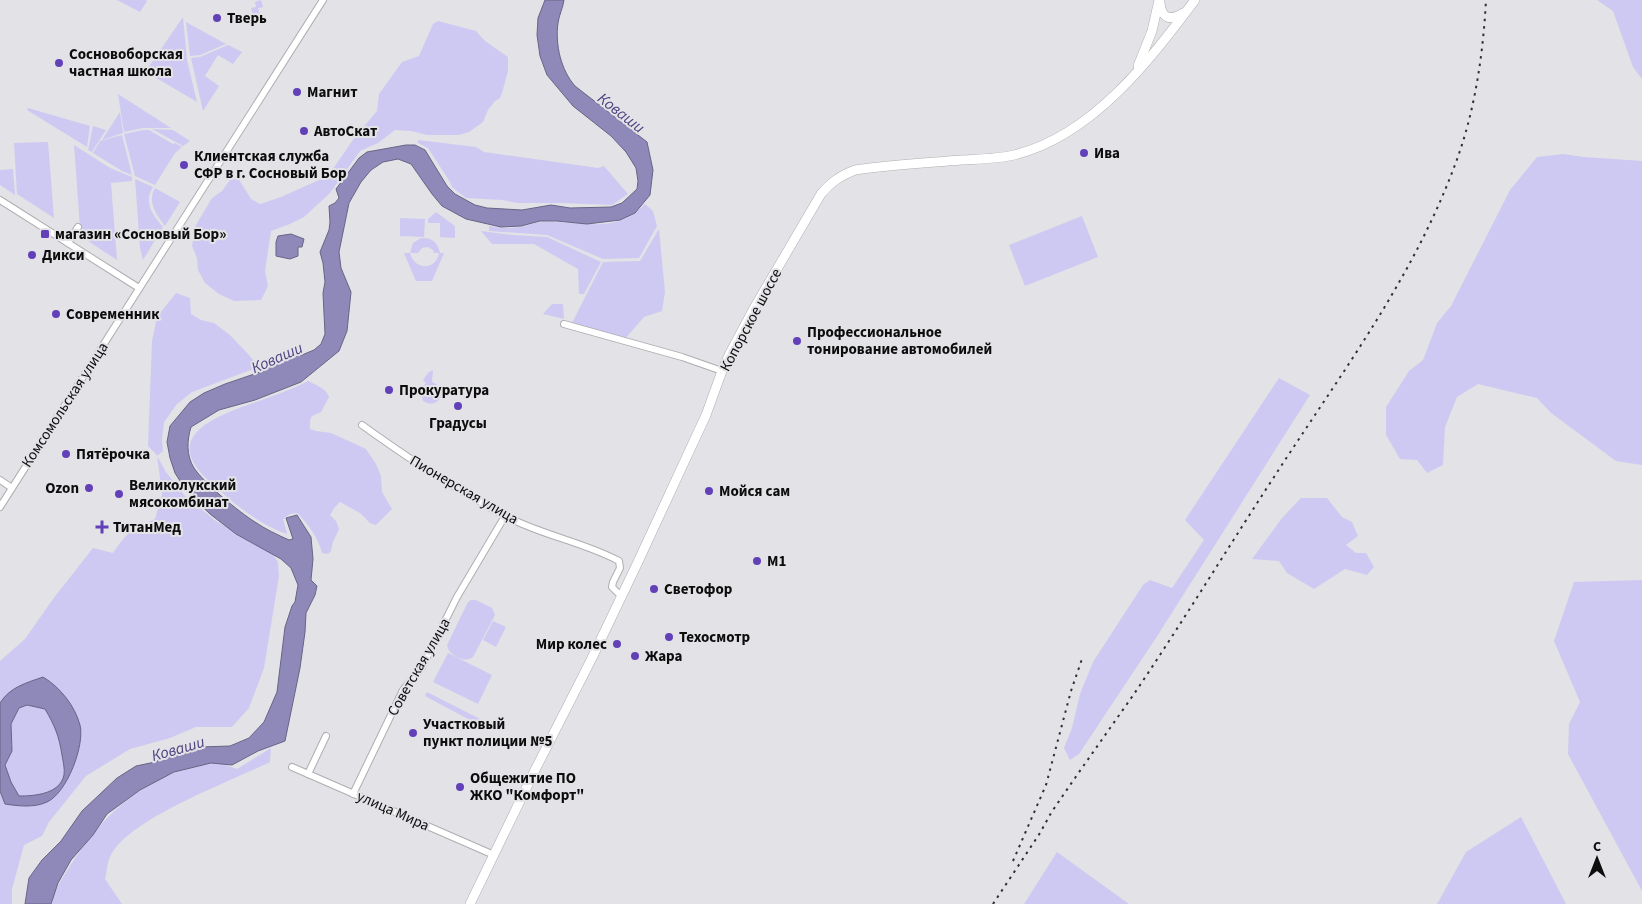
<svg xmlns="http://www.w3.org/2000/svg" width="1642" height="904" font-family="'Source Sans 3',sans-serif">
	<rect width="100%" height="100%" fill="#e3e2e6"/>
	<g fill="#cec9f2" fill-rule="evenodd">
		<polygon points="117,0 145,0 147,1 140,12"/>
		<polygon points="261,0 263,7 258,8 260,14 253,15 251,8 256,7 255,2"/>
		<polygon points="1597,0 1642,0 1642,79 1633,67 1613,11"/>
		<polygon points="183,17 187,60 197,102 148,73 148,68"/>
		<polygon points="438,21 476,31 485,41 508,57 508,71 502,93 500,98 495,101 488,110 483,122 469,132 459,135 427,135 411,131 395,130 378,143 360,151 330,193 304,217 290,224 271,231 265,271 268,286 261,300 234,301 219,294 205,283 198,270 197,258 192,246 196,225 212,198 222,191 230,180 238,178 251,199 260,204 281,197 328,176 355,137 377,111 379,94 402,62 419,56 433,24"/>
		<polygon points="186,22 226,44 200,55 190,56"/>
		<polygon points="228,45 242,52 233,64 218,55 205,76 219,86 203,111 191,58 200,57"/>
		<polygon points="118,94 171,128 143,128 124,132"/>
		<polygon points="28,108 90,126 87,147 27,110"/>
		<polygon points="120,112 123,133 102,140"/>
		<polygon points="93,126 106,130 92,152 88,150"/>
		<polygon points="152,129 173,130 190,141 183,146"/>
		<polygon points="143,130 149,130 173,144 175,143 182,147 175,153 155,185 135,176 124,134"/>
		<polygon points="122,135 132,175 122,171 93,153 100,141"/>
		<polygon points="418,140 476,147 484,152 598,168 604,166 628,194 612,205 561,203 517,203 502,200 466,198 452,187 450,182 428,148 418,143"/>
		<polygon points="48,142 54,218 17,194 14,143"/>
		<polygon points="74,145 110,168 132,177 132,181 111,183 117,260 76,233 80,227"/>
		<polygon points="1563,154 1584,157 1642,161 1642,465 1616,461 1551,413 1537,398 1478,384 1457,397 1445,427 1443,465 1427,473 1417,460 1400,459 1386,435 1386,407 1409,371 1423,360 1437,323 1451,306 1510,190 1537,157"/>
		<polygon points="13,169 15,195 0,185 0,170"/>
		<path d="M 135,179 L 153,187 C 143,203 153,215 163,227 L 143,260 L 140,248 Z"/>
		<path d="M 155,188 L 180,202 L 165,226 C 156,214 147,202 155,188 Z"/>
		<path d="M 645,204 L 653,211 L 657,226 L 639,258 L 603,259 L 547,235 L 489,231 L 489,226 C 501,228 512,229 524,226 C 530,225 536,222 543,222 C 581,220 613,236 645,204 Z"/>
		<polygon points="436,212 455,226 455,238 440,237 440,223 428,223 428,219"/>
		<polygon points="1082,216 1098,257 1025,286 1009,245"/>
		<polygon points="400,218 425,219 424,237 400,236"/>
		<polygon points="659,229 665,292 662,311 644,317 624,340 571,325 603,262 640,261"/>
		<polygon points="481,231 513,235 547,237 601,262 584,294 579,294 578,269 534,244 492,244"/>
		<path d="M 421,238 C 432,237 438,243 440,253 L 444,253 L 432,281 L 416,281 L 404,253 L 410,253 L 413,243 ZM 428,247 L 433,250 L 434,253 L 439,253 C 436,271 414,270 410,253 L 418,253 L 422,248 Z"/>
		<path d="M 176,293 L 190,298 L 191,314 L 201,320 L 214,323 L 230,335 L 249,355 L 259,367 L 192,392 L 177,404 L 164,422 L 162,440 L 163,451 L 157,456 L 166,472 L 185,496 L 216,521 L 271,552 L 278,562 L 279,576 L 264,668 L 249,708 L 232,727 L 196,727 L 170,738 L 130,749 L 86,776 L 49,822 L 42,836 L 24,845 L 12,889 L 12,904 L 0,904 L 0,661 L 25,639 L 53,599 L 93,548 L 113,553 C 128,531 131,530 155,519 L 162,494 L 157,455 L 148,446 L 152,341 L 157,317 Z"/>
		<polygon points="552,304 563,304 564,319 543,314"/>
		<path d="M 433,370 L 432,382 C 450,389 439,411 423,401 L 420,391 L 426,383 L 423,380 L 429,372 Z"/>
		<polygon points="1279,378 1310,395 1156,638 1079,754 1070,760 1064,748 1072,728 1080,694 1093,662 1143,585 1150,580 1172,588 1204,540 1185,520"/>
		<path d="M 308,381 C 316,385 327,389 329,397 L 321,412 L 312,416 L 310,420 L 310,429 L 316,431 L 331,433 L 366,449 L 376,464 L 381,476 L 382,492 L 392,509 L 376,525 L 370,523 L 360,513 L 340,502 L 335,507 L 330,515 L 336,521 L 339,529 L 333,542 L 331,551 L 328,554 L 322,553 C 319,539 307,522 297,513 L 290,514 L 283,519 L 287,534 C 256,523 232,502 208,480 C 158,434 222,414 259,401 C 275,395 293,389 308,381 Z"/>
		<polygon points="1301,498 1327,498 1342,517 1352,522 1358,536 1346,545 1356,553 1366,553 1374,567 1367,575 1345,569 1314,589 1287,573 1279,561 1252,559 1282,518"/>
		<polygon points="1642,580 1642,891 1568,754 1569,724 1580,702 1554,641 1574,582"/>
		<path d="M 471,600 L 476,600 L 492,608 L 495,615 L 473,657 C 465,664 448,655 447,645 L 468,602 Z"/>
		<polygon points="493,621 506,627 496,647 483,640"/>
		<polygon points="448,653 492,675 478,704 433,682"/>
		<polygon points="427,692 486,722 483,727 425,696"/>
		<path d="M 271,748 L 270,762 C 232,781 127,819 110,857 C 107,863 107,872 105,879 L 122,904 L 52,904 C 53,892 62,879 68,869 C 97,824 127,791 178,771 C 186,768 202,761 211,761 C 219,761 229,767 237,769 Z"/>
		<polygon points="1521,817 1566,904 1437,904 1466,852"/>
		<polygon points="1057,852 1129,904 1024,904"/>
	</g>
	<g fill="#8f89ba" stroke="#686486" fill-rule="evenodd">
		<path d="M 545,0 L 564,0 C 563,8 559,15 558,23 C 555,45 561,70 575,86 L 647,142 L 653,170 L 650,195 L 635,213 L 620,220 L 587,224 L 557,221 L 540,221 L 521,226 L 501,227 L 466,219 L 442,206 L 432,194 L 411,164 L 398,159 L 383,162 L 371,170 L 361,182 L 349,203 L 339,252 L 341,268 L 351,292 L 347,331 L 339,351 L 301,382 L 255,400 L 219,410 L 191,427 C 187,440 186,455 194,468 C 204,483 239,512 255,522 C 265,529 278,535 289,540 L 293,539 L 286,518 L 297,515 L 311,537 L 313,559 L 311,580 L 317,586 L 315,595 L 306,613 L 305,632 L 300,668 L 285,741 L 258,751 L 232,765 L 211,763 L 174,772 L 140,790 L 107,814 L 93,835 L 71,860 L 58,883 L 51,904 L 25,904 L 29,878 L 42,860 L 61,841 L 82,811 L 117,778 L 136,766 L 155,762 L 169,756 L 189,753 L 200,747 L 230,746 L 249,738 L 264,722 L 277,692 L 285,627 L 292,606 L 295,602 L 298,585 L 291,568 L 281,559 L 236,534 L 210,514 L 187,492 L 175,473 L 170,458 L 167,442 L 170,426 L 190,402 L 204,393 L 225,384 L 263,371 L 271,365 L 288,358 L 302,355 L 314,350 L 321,344 L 325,334 L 323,293 L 325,282 L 323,263 L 320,252 L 329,230 L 330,222 L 329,206 L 335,203 L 339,198 L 336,189 L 359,158 L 367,152 L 406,145 L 415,145 L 425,150 L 447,186 L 455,194 L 475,205 L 487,208 L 522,210 L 551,205 L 570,208 L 611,207 L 622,203 L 637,189 L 638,181 L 636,168 L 626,152 L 611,136 L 573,106 L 547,75 L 540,56 L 537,35 L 538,18 Z"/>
		<polygon points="291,234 304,239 302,247 298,247 298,256 290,259 276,256 276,242 278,236"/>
		<path d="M 43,677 C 60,687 75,706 80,725 C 85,745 67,793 47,802 C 34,808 18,806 5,804 L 0,791 L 0,703 C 10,687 26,683 43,677 ZM 27,705 L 45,709 C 55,726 59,736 62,755 C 63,761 65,769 64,775 C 60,794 35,796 19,796 L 11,782 L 5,765 L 12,751 L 11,724 L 19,708 Z"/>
	</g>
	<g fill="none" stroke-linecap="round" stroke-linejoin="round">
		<g stroke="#aeaeb1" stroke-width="8">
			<g id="minor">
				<polyline points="0,200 139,288"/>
				<polyline points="68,243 78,227"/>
				<polyline points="564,324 682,357 722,371"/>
				<path d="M 362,425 C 398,451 435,476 474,498 C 489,507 503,516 518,522 C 551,537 587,544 619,561 L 620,568 L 613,582 L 612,587 L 621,596"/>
				<polyline points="0,480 12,488"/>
				<polyline points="0,507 323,0"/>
				<polyline points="292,767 494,855"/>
				<polyline points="308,774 326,736"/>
				<polyline points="353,794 403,690 422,667 457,597 505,516"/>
			</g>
		</g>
		<g stroke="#aeaeb1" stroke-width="10">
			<g id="major">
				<path d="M 1160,3 C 1162,19 1170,21 1183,13"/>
				<polyline points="1138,66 1152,31 1159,0"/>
				<path d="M 470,904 L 535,770 L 591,660 L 637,564 L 706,415 L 722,371 L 730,353 L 753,310 L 821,194 C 831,182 840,176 855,170 C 890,165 925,163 961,160 C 978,159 997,159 1014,155 C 1092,136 1149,61 1195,0"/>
			</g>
		</g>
		<use href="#minor" stroke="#fff" stroke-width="6"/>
		<use href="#major" stroke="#fff" stroke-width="9"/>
		<g stroke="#303032" stroke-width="2" stroke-dasharray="2.5 5" stroke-linecap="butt">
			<polyline points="1013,861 1046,785 1071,691 1083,656"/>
			<path d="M 993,904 L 1040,833 L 1051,813 C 1078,773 1106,734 1134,694 C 1182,623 1227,549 1274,477 C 1338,378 1411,281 1453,170 C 1474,117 1483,57 1486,0"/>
		</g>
	</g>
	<g fill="#6140b8" stroke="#e3e2e6" stroke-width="2">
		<circle cx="217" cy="18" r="5"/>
		<circle cx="59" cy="63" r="5"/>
		<circle cx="297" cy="92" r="5"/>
		<circle cx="304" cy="131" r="5"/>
		<circle cx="1084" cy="153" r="5"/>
		<circle cx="184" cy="165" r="5"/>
		<rect x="40" y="229" width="10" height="10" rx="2.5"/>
		<circle cx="32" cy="255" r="5"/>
		<circle cx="56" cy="314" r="5"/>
		<circle cx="797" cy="341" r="5"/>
		<circle cx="389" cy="390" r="5"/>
		<circle cx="458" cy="406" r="5"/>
		<circle cx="66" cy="454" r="5"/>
		<circle cx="89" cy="488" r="5"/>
		<circle cx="709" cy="491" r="5"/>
		<circle cx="119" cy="494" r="5"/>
		<path d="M99.5 519.5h5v5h5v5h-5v5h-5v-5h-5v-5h5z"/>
		<circle cx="757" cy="561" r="5"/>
		<circle cx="654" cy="589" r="5"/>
		<circle cx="669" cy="637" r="5"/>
		<circle cx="617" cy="644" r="5"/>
		<circle cx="635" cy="656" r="5"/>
		<circle cx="413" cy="733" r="5"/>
		<circle cx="460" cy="787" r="5"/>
	</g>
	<g text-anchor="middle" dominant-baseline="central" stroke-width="4" stroke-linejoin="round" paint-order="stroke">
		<g font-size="15" font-weight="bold" fill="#0d0d0e" stroke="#e3e2e6" text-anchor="start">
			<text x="227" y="18">Тверь</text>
			<text x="69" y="54">Сосновоборская<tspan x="69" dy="17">частная школа</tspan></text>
			<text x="307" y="92">Магнит</text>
			<text x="314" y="131">АвтоСкат</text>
			<text x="1094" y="153">Ива</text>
			<text x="194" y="156">Клиентская служба<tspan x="194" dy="17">СФР в г. Сосновый Бор</tspan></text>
			<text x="55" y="234">магазин «Сосновый Бор»</text>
			<text x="42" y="255">Дикси</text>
			<text x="66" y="314">Современник</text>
			<text x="807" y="332">Профессиональное<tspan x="807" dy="17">тонирование автомобилей</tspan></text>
			<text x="399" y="390">Прокуратура</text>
			<text x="458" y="423" text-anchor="middle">Градусы</text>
			<text x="76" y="454">Пятёрочка</text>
			<text x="129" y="485">Великолукский<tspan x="129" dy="17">мясокомбинат</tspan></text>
			<text x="79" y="488" text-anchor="end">Ozon</text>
			<text x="719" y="491">Мойся сам</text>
			<text x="113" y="527">ТитанМед</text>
			<text x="767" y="561">М1</text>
			<text x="664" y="589">Светофор</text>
			<text x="679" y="637">Техосмотр</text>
			<text x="607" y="644" text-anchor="end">Мир колес</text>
			<text x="645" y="656">Жара</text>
			<text x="423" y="724">Участковый<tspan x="423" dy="17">пункт полиции №5</tspan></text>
			<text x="470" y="778">Общежитие ПО<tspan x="470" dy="17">ЖКО "Комфорт"</tspan></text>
		</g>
		<g font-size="15" fill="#0d0d0e" stroke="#e3e2e6">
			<text transform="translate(751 320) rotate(-62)">Копорское шоссе</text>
			<text transform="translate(65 405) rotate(-57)">Комсомольская улица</text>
			<text transform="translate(464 490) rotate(30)">Пионерская улица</text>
			<text transform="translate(419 667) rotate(-60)">Советская улица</text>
			<text transform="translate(393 811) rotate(24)">улица Мира</text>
		</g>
		<g font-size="16" font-style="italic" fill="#4f4281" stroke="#e3e2e6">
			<text transform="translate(621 113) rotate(38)">Коваши</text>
			<text transform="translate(277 358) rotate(-24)">Коваши</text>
			<text transform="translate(178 749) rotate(-16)">Коваши</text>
		</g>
	</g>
	<g transform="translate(1597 859)" stroke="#e3e2e6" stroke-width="4" paint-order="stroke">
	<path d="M0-4L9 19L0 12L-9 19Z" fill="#0d0d0e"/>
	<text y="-8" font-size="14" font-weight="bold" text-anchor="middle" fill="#0d0d0e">С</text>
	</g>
</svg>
